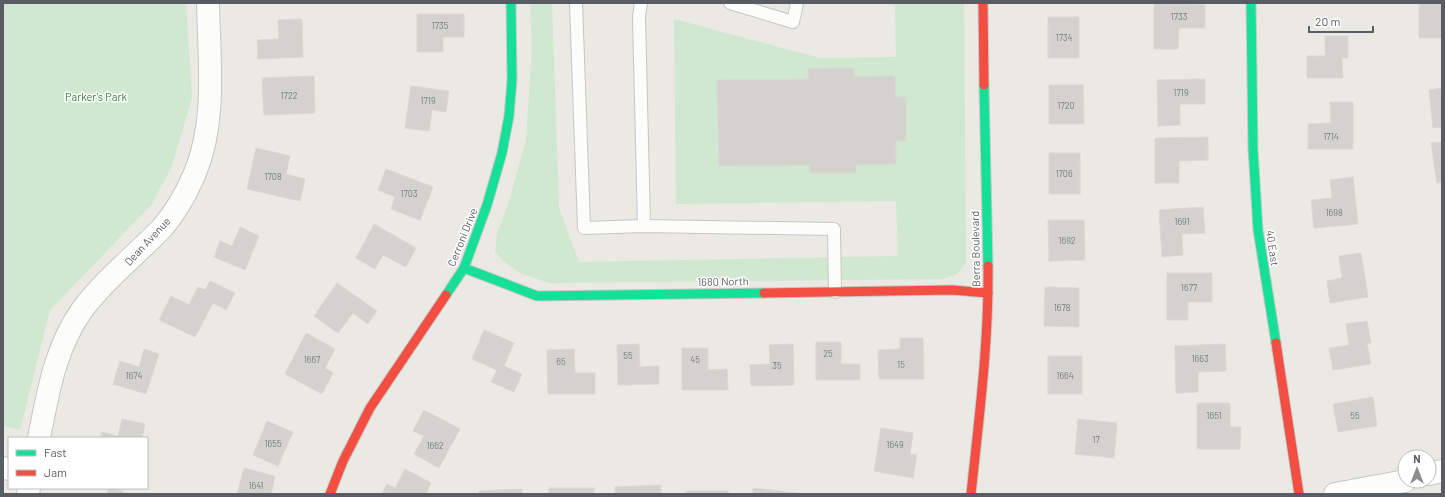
<svg xmlns="http://www.w3.org/2000/svg" width="1445" height="497" font-family="Barlow,sans-serif">
	<rect width="100%" height="100%" fill="#eae9e3"/>
	<g fill="#d0e7d0" fill-rule="evenodd">
		<polygon points="3,3 186,3 192,97 172,166 152,204 50,310 20,430 3,426"/>
		<path d="M 530,3 L 552,3 L 559,208 L 579,262 L 898,256 L 896,201 L 676,204 L 674,19 L 820,58 L 896,57 L 895,5 L 877,3 L 964,3 L 966,263 L 957,274 L 943,279 L 550,283 C 526,276 511,271 495,252 L 497,234 L 508,204 L 526,140 L 532,49 ZM 853,68 L 854,77 L 895,76 L 896,97 L 906,98 L 906,141 L 896,141 L 896,164 L 856,165 L 856,173 L 810,173 L 810,165 L 719,166 L 717,80 L 808,79 L 808,69 Z"/>
	</g>
	<g fill="#d3d2ce" stroke="#d9d8d2">
		<rect x="1419" y="3" width="23" height="35"/>
		<polygon points="1154,4 1205,5 1205,28 1179,28 1178,49 1154,49"/>
		<polygon points="417,14 464,14 464,37 443,37 443,52 417,52"/>
		<rect x="1048" y="17" width="31" height="41"/>
		<polygon points="302,19 303,57 258,59 257,40 279,39 278,20"/>
		<polygon points="1325,36 1348,36 1348,58 1342,58 1343,78 1307,78 1307,56 1325,56"/>
		<polygon points="854,68 854,77 895,76 896,97 906,97 906,141 896,141 896,164 856,165 856,173 810,173 810,165 719,166 717,80 808,79 808,69"/>
		<polygon points="314,76 315,113 264,115 262,78"/>
		<polygon points="1205,79 1205,104 1180,104 1180,125 1158,126 1157,80"/>
		<polygon points="1049,85 1083,85 1084,124 1049,124"/>
		<polygon points="411,86 449,91 446,112 432,110 429,131 405,128"/>
		<polygon points="1442,88 1442,127 1433,128 1429,90"/>
		<polygon points="1330,102 1353,102 1353,149 1308,149 1308,124 1331,123"/>
		<polygon points="1208,137 1208,160 1179,161 1179,183 1155,183 1155,138"/>
		<polygon points="1442,142 1442,182 1437,183 1431,143"/>
		<polygon points="256,148 290,156 286,174 305,179 300,201 247,189"/>
		<rect x="1049" y="153" width="31" height="41"/>
		<polygon points="386,169 433,187 420,220 391,209 395,197 378,190"/>
		<polygon points="1353,177 1358,224 1314,228 1311,200 1332,198 1330,180"/>
		<polygon points="1203,207 1205,233 1182,234 1183,255 1162,257 1159,210"/>
		<polygon points="1048,220 1084,220 1085,260 1049,261"/>
		<polygon points="374,224 416,248 406,267 383,255 375,269 356,258"/>
		<polygon points="240,227 259,236 245,270 214,257 220,241 232,246"/>
		<polygon points="1361,253 1368,297 1330,303 1327,281 1342,278 1339,256"/>
		<polygon points="1167,273 1212,273 1212,302 1188,302 1188,320 1167,320"/>
		<polygon points="210,281 235,293 226,310 213,303 195,337 159,320 171,296 189,305 198,287 205,290"/>
		<polygon points="337,283 377,311 368,324 353,313 338,333 314,316"/>
		<polygon points="1045,287 1079,288 1079,327 1044,326"/>
		<polygon points="1367,321 1371,343 1367,343 1371,364 1333,370 1329,348 1349,345 1346,324"/>
		<polygon points="484,330 514,343 504,366 522,374 514,392 491,382 497,370 472,359"/>
		<polygon points="306,333 335,349 325,368 333,373 322,394 285,374"/>
		<polygon points="900,338 923,338 924,379 879,379 878,350 900,349"/>
		<polygon points="816,342 841,342 841,364 860,364 860,380 816,380"/>
		<polygon points="639,344 640,367 659,366 659,384 618,385 617,345"/>
		<polygon points="793,344 794,385 751,386 750,365 770,364 769,345"/>
		<polygon points="1225,344 1226,371 1198,372 1198,392 1176,393 1175,346"/>
		<polygon points="682,348 708,348 708,370 727,369 728,390 682,390"/>
		<polygon points="144,349 159,354 146,394 113,384 120,361 139,367"/>
		<polygon points="574,349 575,373 595,373 595,394 548,394 547,350"/>
		<rect x="1048" y="356" width="34" height="38"/>
		<polygon points="1373,397 1377,426 1338,432 1333,404"/>
		<polygon points="1197,403 1230,403 1230,427 1241,427 1240,449 1197,449"/>
		<polygon points="424,410 460,429 439,468 414,454 424,436 413,431"/>
		<polygon points="122,419 145,424 142,438 101,438 102,432 118,436"/>
		<polygon points="1078,419 1117,423 1114,458 1075,454"/>
		<polygon points="267,421 293,432 278,466 253,455"/>
		<polygon points="881,428 913,433 910,454 917,455 913,478 874,471"/>
		<polygon points="244,468 275,476 271,494 237,494"/>
		<polygon points="405,469 431,483 426,494 382,494 387,484 395,488"/>
		<polygon points="661,485 661,494 615,494 615,487"/>
		<polygon points="108,488 123,491 123,494 107,494"/>
		<rect x="549" y="488" width="45" height="6"/>
		<polygon points="753,488 797,493 797,494 753,494"/>
		<polygon points="522,489 522,494 479,494 479,491"/>
		<rect x="686" y="491" width="42" height="3"/>
	</g>
	<g fill="none" stroke-linecap="round" stroke-linejoin="round">
		<g stroke="#c6c7c5" stroke-width="14">
			<g id="lane">
				<polyline points="576,3 584,228 644,226 834,229 835,292"/>
				<polyline points="641,3 639,17 644,226"/>
				<polyline points="730,3 793,22 797,3"/>
			</g>
		</g>
		<g stroke="#c6c7c5" stroke-width="24">
			<g id="street">
				<path d="M 39,438 C 48,393 55,348 82,310 C 105,279 136,255 162,228 C 176,212 187,192 195,173 C 217,120 209,60 208,3"/>
				<polyline points="3,468 9,469"/>
				<polyline points="1429,474 1442,471"/>
				<polyline points="28,494 29,488"/>
				<polyline points="1335,494 1405,481"/>
			</g>
		</g>
		<g stroke="#c7c8c7" stroke-width="11">
			<g id="fast">
				<polyline points="1251,3 1253,149 1258,230 1276,343"/>
				<polyline points="984,85 988,266"/>
				<polyline points="464,268 537,296 764,293"/>
				<polyline points="446,295 464,268 487,205 502,153 509,116 512,80 511,3"/>
			</g>
		</g>
		<g stroke="#c7c8c7" stroke-width="11">
			<g id="jam">
				<polyline points="983,3 984,85"/>
				<polyline points="764,293 952,290 988,293"/>
				<polyline points="1276,343 1299,494"/>
				<polyline points="330,494 343,461 370,408 446,295"/>
				<path d="M 971,494 C 979,418 989,342 988,266"/>
			</g>
		</g>
		<use href="#lane" stroke="#fcfcfb" stroke-width="12"/>
		<use href="#street" stroke="#fcfcfb" stroke-width="22"/>
		<use href="#fast" stroke="#16e098" stroke-width="9"/>
		<use href="#jam" stroke="#f24e42" stroke-width="9"/>
	</g>
	<g text-anchor="middle" dominant-baseline="central" stroke-width="3" stroke-linejoin="round" paint-order="stroke">
		<g font-size="9" fill="#787a7e">
			<text x="1179" y="16">1733</text>
			<text x="440" y="25">1735</text>
			<text x="1064" y="37">1734</text>
			<text x="1181" y="92">1719</text>
			<text x="289" y="95">1722</text>
			<text x="428" y="100">1719</text>
			<text x="1066" y="105">1720</text>
			<text x="1331" y="136">1714</text>
			<text x="1064" y="173">1706</text>
			<text x="273" y="176">1708</text>
			<text x="409" y="193">1703</text>
			<text x="1334" y="212">1698</text>
			<text x="1182" y="221">1691</text>
			<text x="1067" y="240">1692</text>
			<text x="1189" y="287">1677</text>
			<text x="1062" y="307">1678</text>
			<text x="828" y="353">25</text>
			<text x="628" y="355">55</text>
			<text x="1200" y="358">1663</text>
			<text x="312" y="359">1667</text>
			<text x="695" y="359">45</text>
			<text x="561" y="361">65</text>
			<text x="901" y="364">15</text>
			<text x="777" y="365">35</text>
			<text x="134" y="375">1674</text>
			<text x="1065" y="375">1664</text>
			<text x="1214" y="415">1651</text>
			<text x="1355" y="415">55</text>
			<text x="1096" y="439">17</text>
			<text x="273" y="443">1655</text>
			<text x="895" y="444">1649</text>
			<text x="435" y="445">1662</text>
			<text x="256" y="485">1641</text>
		</g>
		<g font-size="11" fill="#31813e" stroke="#fff">
			<text x="96" y="96">Parker's Park</text>
		</g>
		<g font-size="11" fill="#595c62" stroke="#fff">
			<text transform="translate(462 237) rotate(-68)">Cerroni Drive</text>
			<text transform="translate(147 241) rotate(-47)">Dean Avenue</text>
			<text transform="translate(1273 248) rotate(82)">40 East</text>
			<text transform="translate(975 249) rotate(-91)">Berra Boulevard</text>
			<text transform="translate(723 281) rotate(-1)">1680 North</text>
		</g>
	</g>
	<rect width="1445" height="497" fill="none" stroke="#595c62" stroke-width="8"/>
	<rect x="8" y="437" width="140" height="52" fill="#ffffff" stroke="#bdbec0"/>
	<rect x="16" y="450" width="20" height="6" fill="#16e098" stroke="#bdbec0"/>
	<text x="44" y="457" font-size="12" fill="#595c62">Fast</text>
	<rect x="16" y="470" width="20" height="6" fill="#f24e42" stroke="#bdbec0"/>
	<text x="44" y="477" font-size="12" fill="#595c62">Jam</text>
	<g transform="translate(1417 469)"><circle r="19" fill="#ffffff" stroke="#bdbec0"/>
	<path d="M0-3L7 15L0 10L-7 15Z" fill="#8c8d8f"/>
	<text y="-6" font-size="11" font-weight="bold" text-anchor="middle" fill="#595c62">N</text>
	</g>
	<path d="M1309 26v6h64v-6" fill="none" stroke="#595c62" stroke-width="2"/>
	<text x="1315" y="26" font-size="12" fill="#595c62" stroke="#ffffff" stroke-width="3" paint-order="stroke">20 m</text>
</svg>
